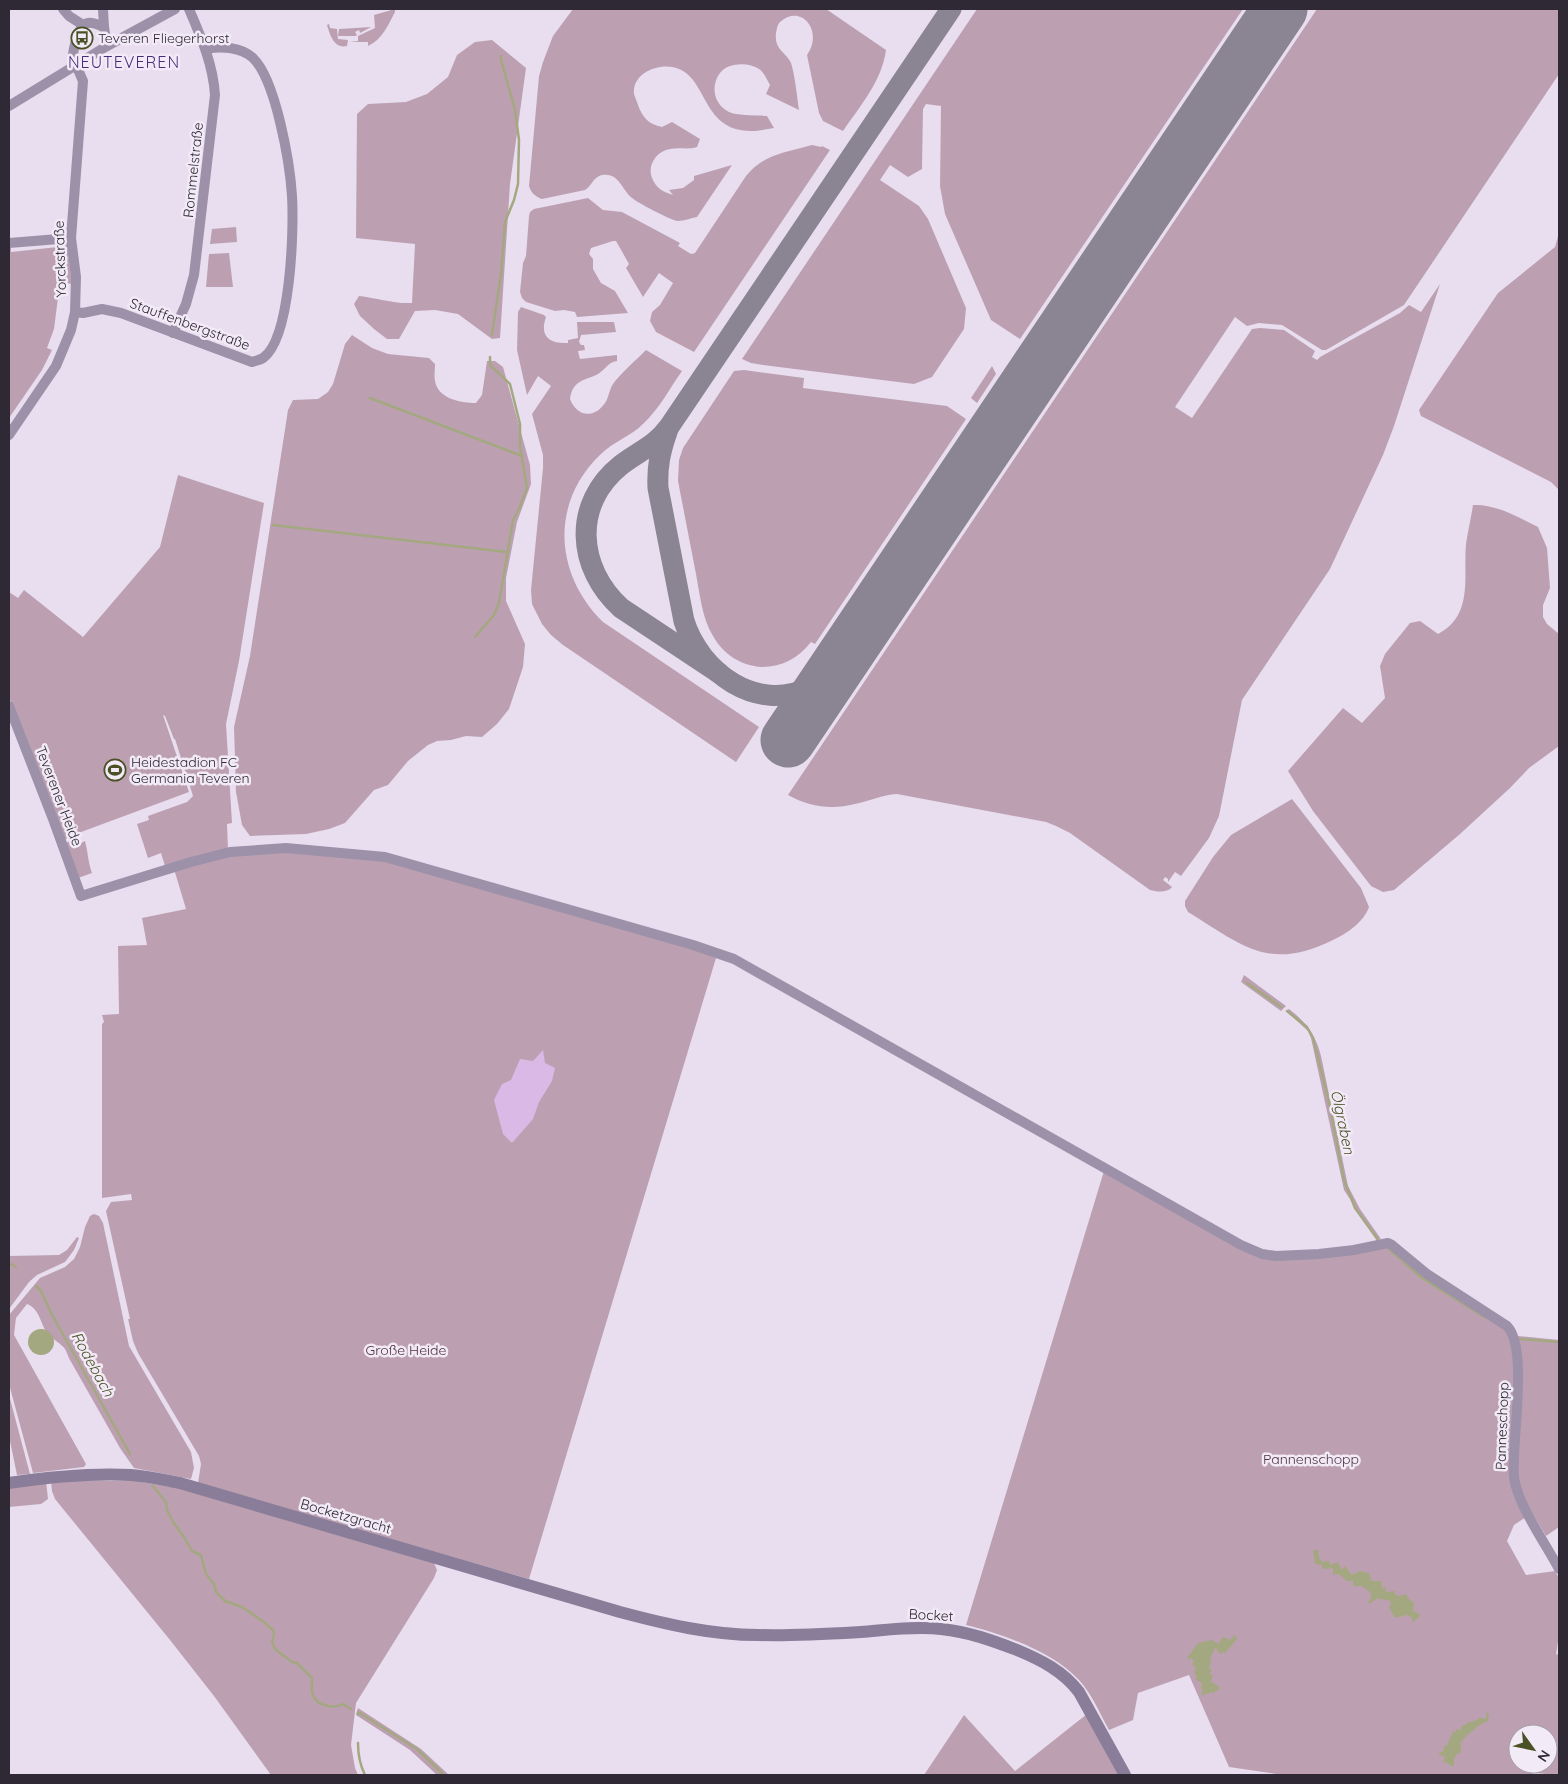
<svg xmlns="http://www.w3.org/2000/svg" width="1568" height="1784" font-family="Quicksand,sans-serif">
	<rect width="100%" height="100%" fill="#e8deef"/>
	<g fill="#bca0b1" fill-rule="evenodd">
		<path d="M 395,9 L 395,12 C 388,25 382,40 368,46 L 368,42 L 350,42 L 358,41 L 358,36 L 375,28 L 374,15 Z"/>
		<path d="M 573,9 L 826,9 L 886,50 C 882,81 860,106 843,131 L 823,121 L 819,113 L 807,55 C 824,31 801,3 780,22 C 777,25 777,29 776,33 C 774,50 786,52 791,63 C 795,75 797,97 799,110 L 766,94 L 770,85 C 767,80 764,72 759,69 C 749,62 728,62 720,73 C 710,86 714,105 729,112 C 737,116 758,115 767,116 L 774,128 C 767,129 759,131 751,131 C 699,131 709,73 672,67 C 656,64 632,74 634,94 C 635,97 637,102 638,105 C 640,111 645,120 651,123 C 654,125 659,126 662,127 L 672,122 L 700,139 L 697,147 C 688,150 680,147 670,149 C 656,151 647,166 652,178 C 656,188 663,192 673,195 L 669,190 L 683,188 L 694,180 L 694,176 L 732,165 L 697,217 C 691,218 684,221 678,221 C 670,220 638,203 632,198 C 622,190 619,172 602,175 C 593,177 592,186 585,190 L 542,199 C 536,197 531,193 529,186 L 539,76 L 543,62 L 553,36 Z"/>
		<polygon points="977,9 1243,9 1020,339 991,320 945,214 940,186 941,106 926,104 923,109 922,169 908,177 890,165 880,180 919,206 928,219 966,308 964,329 932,377 914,384 763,365 751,363 742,359"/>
		<path d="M 1317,9 L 1559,9 L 1559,74 L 1404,305 L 1326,350 L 1322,350 L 1282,325 L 1259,323 L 1247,326 L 1235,317 L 1175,407 L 1192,418 L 1252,329 L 1260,328 L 1284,330 L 1315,351 L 1312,357 L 1317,360 L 1320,357 L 1400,313 L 1409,305 L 1421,312 L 1440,284 L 1394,426 L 1383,455 L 1330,569 L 1242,700 L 1219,816 L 1209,838 L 1181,876 L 1175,872 L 1168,882 L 1168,879 L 1165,877 L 1163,880 L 1172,887 C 1167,893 1157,892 1150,890 L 1070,833 L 1056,826 L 1046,822 L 897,794 C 882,795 870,801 855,804 C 832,810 809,807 788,795 Z"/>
		<path d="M 329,24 L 330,28 L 337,29 L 338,39 L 348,40 L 347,46 C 334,49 330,35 327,25 Z"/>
		<polygon points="371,27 360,33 359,30 355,32 357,35 355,36 338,36 339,29"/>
		<path d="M 492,40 L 526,68 L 510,184 L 500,338 L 492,339 L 458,314 L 435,310 L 415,311 L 399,339 L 387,339 L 374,329 L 360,316 L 354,304 L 359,296 C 377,298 394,304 412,303 L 415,244 L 356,238 L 357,114 L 368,104 L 406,102 L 427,94 L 448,77 L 457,55 L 475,42 Z"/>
		<path d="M 812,145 L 821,147 L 822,146 L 830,150 L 694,352 L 656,332 L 650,321 L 652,312 L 660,305 L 673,283 L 659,273 L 643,297 L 626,268 L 629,264 L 616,241 L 613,241 L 591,248 L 589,254 L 593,259 L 593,269 L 601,283 L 615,291 L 628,313 L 577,317 L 575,312 L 564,310 L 555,311 L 526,302 L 522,298 L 520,292 L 521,282 L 523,263 L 526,256 L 529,216 L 530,212 L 534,209 L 588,198 L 603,210 L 622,212 L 680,243 L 678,246 L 691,254 L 695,253 L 746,176 C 760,159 776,154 797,149 C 802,148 807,146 812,145 Z"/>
		<polygon points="236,227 237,242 210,244 212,229"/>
		<polygon points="1559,233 1559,490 1551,482 1421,416 1419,410 1498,293 1555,247"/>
		<polygon points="57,242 67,243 72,284 60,282 54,329 47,348 52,350 42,370 9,418 9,247 11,247 11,252 58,247"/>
		<polygon points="229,253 233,287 206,287 209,254"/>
		<path d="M 521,307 L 544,315 L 546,317 C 539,337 550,344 568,343 L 568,340 L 578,338 L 577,322 L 614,322 L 616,332 L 581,335 L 579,342 L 581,345 L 584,345 L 585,350 L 578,351 L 580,359 L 617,355 L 617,361 C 608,362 606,369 598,374 C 585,381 573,379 570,399 C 577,417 594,419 605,403 C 609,397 609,390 613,384 C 620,374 636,360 646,350 L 682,371 C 670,388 659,409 644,423 C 632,436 614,441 601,454 C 550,502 554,574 603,622 L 759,727 L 736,762 L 563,645 L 551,635 L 542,624 L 532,604 L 531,590 L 543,468 L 543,455 L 532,414 L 551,386 L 538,376 L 527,395 L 517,350 L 518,312 Z"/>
		<path d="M 352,335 L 372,348 L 388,354 L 429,358 L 435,364 C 435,369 434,376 435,381 C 438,399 461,403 476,403 L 482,395 L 487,361 L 495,361 L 503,367 L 530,465 L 531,484 L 517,522 L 506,578 L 506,601 L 525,644 L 523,667 L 509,709 L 497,724 L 482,737 L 466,736 L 451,740 L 437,741 L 428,745 L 408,761 L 388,785 L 374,790 L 345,823 L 329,829 L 306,834 L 250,836 L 242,825 L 236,792 L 234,727 L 250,656 L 288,410 L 293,400 L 318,399 L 328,392 L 333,384 L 345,344 Z"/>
		<polygon points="992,366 996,374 977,403 971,398"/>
		<path d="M 744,370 L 804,378 L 803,388 L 947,406 L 966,419 L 815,644 L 811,642 C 798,658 783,667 762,667 C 741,666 723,654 713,636 C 702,618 700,595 696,574 C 690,543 684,512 678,481 L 679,460 L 683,448 L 734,371 Z"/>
		<polygon points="178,475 264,503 239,661 226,724 232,823 227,824 228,850 165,866 161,853 148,858 137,824 149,820 148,816 187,802 193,796 175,739 174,739 165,716 163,715 189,792 73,835 64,840 9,697 9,592 18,598 24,590 83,637 160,547"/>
		<path d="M 1473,505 C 1496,504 1518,517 1538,527 L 1547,548 L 1550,588 L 1543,605 L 1543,617 L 1547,624 L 1559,634 L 1559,746 L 1529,768 L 1510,788 L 1460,834 L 1394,890 L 1383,892 L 1371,886 L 1313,811 L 1288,771 L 1343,708 L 1362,723 L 1385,698 L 1380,666 L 1385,654 L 1410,623 L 1420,621 L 1438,634 C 1474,615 1463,577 1466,544 C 1468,531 1471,518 1473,505 Z"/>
		<path d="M 1292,799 L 1361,888 L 1369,907 C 1364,922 1346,934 1333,940 C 1268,972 1242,945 1188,912 L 1185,906 L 1185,901 L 1213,857 L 1231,835 Z"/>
		<path d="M 74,839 L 77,845 L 85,841 C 88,852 88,862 92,873 L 78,878 L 66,843 Z"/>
		<polygon points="264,851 381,858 687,946 716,958 529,1579 198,1483 201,1464 199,1456 138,1353 133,1341 128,1319 130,1319 106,1211 111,1202 132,1200 131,1194 102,1198 102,1024 104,1022 102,1015 119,1014 118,946 147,945 142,918 186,909 174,869 230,855"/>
		<polygon points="1244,975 1286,1006 1281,1011 1241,982"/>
		<path d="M 1289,1009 C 1306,1022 1316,1035 1321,1056 L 1348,1186 L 1360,1209 L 1381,1239 L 1377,1240 L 1344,1190 L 1311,1038 L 1308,1031 L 1286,1011 Z"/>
		<path d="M 1104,1171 L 1262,1256 L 1385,1245 L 1504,1326 L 1514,1345 L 1512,1446 L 1526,1517 L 1514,1525 L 1507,1541 L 1526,1575 L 1555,1571 L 1559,1578 L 1559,1636 L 1556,1654 L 1559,1655 L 1559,1775 L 1533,1773 L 1532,1775 L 1283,1775 L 1229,1767 L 1189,1675 L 1138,1693 L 1133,1720 L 1109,1730 C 1100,1714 1092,1694 1079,1680 C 1053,1652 1003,1634 966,1625 ZM 1518,1734 L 1548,1734 L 1548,1764 L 1518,1764 Z"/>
		<path d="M 94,1214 L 99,1216 L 103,1223 L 129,1346 L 191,1452 L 194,1468 L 191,1479 L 134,1468 L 120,1448 L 70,1360 C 68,1357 67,1352 65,1349 C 63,1345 52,1339 47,1333 C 40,1323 40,1309 27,1304 L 16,1318 L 14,1335 L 86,1464 L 84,1467 L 33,1473 L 9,1384 L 9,1315 L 40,1278 L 65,1267 L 74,1259 L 80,1247 L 85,1227 L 90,1216 Z"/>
		<polygon points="77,1237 79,1238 74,1250 65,1262 37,1275 29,1282 9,1309 9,1256 59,1255 67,1250"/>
		<polygon points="1518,1336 1559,1340 1559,1527 1546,1536 1519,1491 1517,1474"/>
		<polygon points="9,1395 30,1474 17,1475 9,1436"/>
		<polygon points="46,1481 48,1499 41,1504 9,1507 9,1487"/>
		<polygon points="51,1481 136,1481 178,1488 434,1563 437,1570 434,1578 356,1703 351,1745 355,1768 358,1775 271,1775 214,1696 170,1640 55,1499 52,1491"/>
		<polygon points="358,1708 421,1749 449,1775 437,1775 410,1750 356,1715"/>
		<polygon points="1087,1714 1119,1775 962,1775 959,1774 958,1775 924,1775 964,1715 1015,1771"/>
	</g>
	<polygon fill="#dab9e6" points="543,1050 545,1063 555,1068 552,1081 539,1102 533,1119 512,1143 503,1134 494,1100 502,1084 511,1080 520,1059 533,1061"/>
	<g fill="#a4a880">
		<circle cx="41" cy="1342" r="13"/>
		<path d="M 1313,1550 L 1318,1550 L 1319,1558 L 1322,1562 L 1329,1561 L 1330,1565 L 1338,1562 L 1342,1570 L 1345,1566 L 1352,1575 L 1360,1571 L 1369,1573 L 1372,1581 L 1381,1581 L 1382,1589 L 1385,1586 L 1386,1592 L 1395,1591 L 1395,1594 L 1398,1596 L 1406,1594 L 1408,1598 L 1414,1603 L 1413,1611 L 1420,1614 L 1419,1618 L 1416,1619 L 1413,1623 L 1412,1618 L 1407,1615 L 1395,1618 L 1389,1607 L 1391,1604 L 1390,1600 C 1381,1602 1380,1594 1371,1603 L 1368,1603 L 1371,1597 L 1370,1592 L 1362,1586 L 1353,1586 L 1353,1581 L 1347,1581 L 1339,1574 L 1333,1575 L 1333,1568 L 1323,1569 L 1322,1565 L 1315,1564 Z"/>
		<polygon points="1235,1635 1237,1639 1225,1653 1223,1652 1220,1655 1221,1652 1218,1653 1217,1649 1215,1648 1210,1660 1211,1662 1209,1668 1212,1670 1209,1674 1213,1675 1211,1682 1219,1686 1219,1690 1216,1690 1214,1693 1212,1692 1208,1694 1205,1693 1204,1696 1201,1694 1203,1690 1201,1688 1202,1683 1195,1679 1197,1678 1194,1672 1196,1669 1192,1664 1194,1661 1191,1658 1189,1660 1187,1658 1198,1643 1212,1640 1218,1644 1223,1637 1230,1640"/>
		<path d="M 1487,1712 L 1489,1715 L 1488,1721 C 1481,1723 1463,1737 1460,1744 L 1461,1745 L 1461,1753 L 1457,1754 L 1454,1759 L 1454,1766 L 1451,1766 L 1446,1762 L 1444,1763 L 1443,1761 L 1445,1758 L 1443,1756 L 1438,1754 L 1443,1751 L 1445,1745 L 1447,1746 L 1453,1731 L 1456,1732 L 1456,1729 L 1460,1730 L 1463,1725 L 1465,1725 L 1467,1723 L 1477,1720 L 1480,1717 L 1484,1719 L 1487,1717 L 1486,1714 Z"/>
	</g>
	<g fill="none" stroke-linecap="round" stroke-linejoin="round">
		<g stroke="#a4a880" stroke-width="2.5">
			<polyline points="492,335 501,274 505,222 514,200 518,184 519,140 515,110 501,60 501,56"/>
			<polyline points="370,398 522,456"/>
			<polyline points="273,525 507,552"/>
			<polyline points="475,637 494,615 499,603 513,520 519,509 527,488 520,447 520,424 510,384 490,365 490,357"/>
			<polyline points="1247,983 1281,1007"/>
			<polyline points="1287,1011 1307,1027 1313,1038 1329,1102 1344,1180 1355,1208 1378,1240"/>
			<polyline points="1388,1248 1422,1278 1486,1318"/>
			<polyline points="9,1263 16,1267"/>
			<polyline points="36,1286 41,1291 51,1313 130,1454"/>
			<polyline points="1520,1339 1559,1342"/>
			<path d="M 153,1486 L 166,1502 L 167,1510 L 173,1522 L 184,1537 L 192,1551 L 201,1555 L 206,1574 L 214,1584 L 216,1592 L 225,1601 L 242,1607 L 264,1622 L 273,1630 L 274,1634 L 272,1642 L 275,1649 L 292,1662 L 297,1663 L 312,1678 C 312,1684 311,1690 313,1695 C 317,1706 334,1709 343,1704 L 351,1709"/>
			<polyline points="358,1714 358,1712 417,1749 444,1775"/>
			<path d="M 358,1743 C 358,1754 360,1765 365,1775"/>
		</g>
		<g stroke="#8b8492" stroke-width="21">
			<path d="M 667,432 C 660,452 657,467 658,488 L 684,621 C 700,672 757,714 810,687 C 822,681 831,672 840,663"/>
			<path d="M 719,673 L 621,608 C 577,568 572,504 621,465 C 639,451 655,446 669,427 L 951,9"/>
		</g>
		<polyline stroke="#8b8492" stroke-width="55" points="788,740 1280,9"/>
		<g stroke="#9d91a9" stroke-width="10">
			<polyline points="63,9 69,16 83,25"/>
			<polyline points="103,9 104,27 107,46"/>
			<path d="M 72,67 C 72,57 76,25 88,23 C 93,22 99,25 104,27"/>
			<polyline points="9,106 107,46 175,9"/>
			<polyline points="9,243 71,238"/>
			<path d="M 75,312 L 83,313 L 102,309 L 121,313 L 252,362 C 255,361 260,360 263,358 C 291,339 294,229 292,196 C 290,164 276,80 253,58 C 241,47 222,46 206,49"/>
			<path d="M 173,333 L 186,304 L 194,275 L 215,95 C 213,64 201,37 189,9"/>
			<polyline points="9,435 56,366 71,330 75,312 76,277 71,238 83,81 76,65"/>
			<path d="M 9,706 L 53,819 L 81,896 L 191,862 L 230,852 L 286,848 L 385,857 L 693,945 L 734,959 L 1241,1245 L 1262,1254 L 1276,1256 L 1319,1254 L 1354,1250 L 1388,1243 L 1392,1245 L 1427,1274 L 1507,1326 C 1529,1348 1511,1444 1514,1477 C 1517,1504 1546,1544 1559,1569"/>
		</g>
		<path stroke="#897d99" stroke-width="12" d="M 9,1483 C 49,1477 90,1473 131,1475 C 147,1476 164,1480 180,1483 L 620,1612 C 665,1624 711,1635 758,1635 C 793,1636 826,1634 861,1632 C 887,1630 914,1626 941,1629 C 969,1632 991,1640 1017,1650 C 1041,1660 1063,1671 1079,1692 L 1125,1775"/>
	</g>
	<defs>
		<g id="bus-ring" transform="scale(1.125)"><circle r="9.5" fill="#f2eaf7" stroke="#4a5124" stroke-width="1.5"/><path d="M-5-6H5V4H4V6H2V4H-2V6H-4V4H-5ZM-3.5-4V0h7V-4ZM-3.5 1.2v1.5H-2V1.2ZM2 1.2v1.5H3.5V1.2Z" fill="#4a5124"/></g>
		<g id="stadium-ring" transform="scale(1.125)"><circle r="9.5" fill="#f2eaf7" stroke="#4a5124" stroke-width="1.5"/><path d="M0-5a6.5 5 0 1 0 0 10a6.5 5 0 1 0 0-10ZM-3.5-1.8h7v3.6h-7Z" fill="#4a5124"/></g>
	</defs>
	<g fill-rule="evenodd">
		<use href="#bus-ring" x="82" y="38"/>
		<use href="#stadium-ring" x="115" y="770"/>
	</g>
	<g text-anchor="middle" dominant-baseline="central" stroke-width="5" stroke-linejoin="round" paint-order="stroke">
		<g font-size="14" fill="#2e2934" stroke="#f2eaf7" text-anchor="start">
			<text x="98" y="38">Teveren Fliegerhorst</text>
			<text x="131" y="762">Heidestadion FC<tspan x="131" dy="16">Germania Teveren</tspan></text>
		</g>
		<g font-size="14" fill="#2e2934" stroke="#f2eaf7">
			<text transform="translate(193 170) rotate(-84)">Rommelstraße</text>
			<text transform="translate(60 259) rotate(-92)">Yorckstraße</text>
			<text transform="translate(190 324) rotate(20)">Stauffenbergstraße</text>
			<text transform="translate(59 796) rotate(69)">Teverener Heide</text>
			<text transform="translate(1502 1426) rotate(-88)">Panneschopp</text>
			<text transform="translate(346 1516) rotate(16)">Bocketzgracht</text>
			<text transform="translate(931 1615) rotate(3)">Bocket</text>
		</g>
		<g font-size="14" fill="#4f3042" stroke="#f2eaf7">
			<text x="406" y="1350">Große Heide</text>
			<text x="1311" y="1459">Pannenschopp</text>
		</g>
		<g font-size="15" font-style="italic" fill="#4a5124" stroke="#f2eaf7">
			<text transform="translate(1343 1122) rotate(78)">Ölgraben</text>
			<text transform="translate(93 1364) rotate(61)">Rodebach</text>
		</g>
		<g font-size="16" letter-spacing="1" fill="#442d79" stroke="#f2eaf7">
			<text x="124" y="62">NEUTEVEREN</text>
		</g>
	</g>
	<rect width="1568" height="1784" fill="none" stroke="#2e2934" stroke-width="20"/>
	<g transform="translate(1533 1749) rotate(123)"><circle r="24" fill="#f2eaf7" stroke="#a49da9"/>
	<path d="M0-4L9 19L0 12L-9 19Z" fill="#4a5124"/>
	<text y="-8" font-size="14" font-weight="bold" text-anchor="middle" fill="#2e2934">N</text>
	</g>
</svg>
